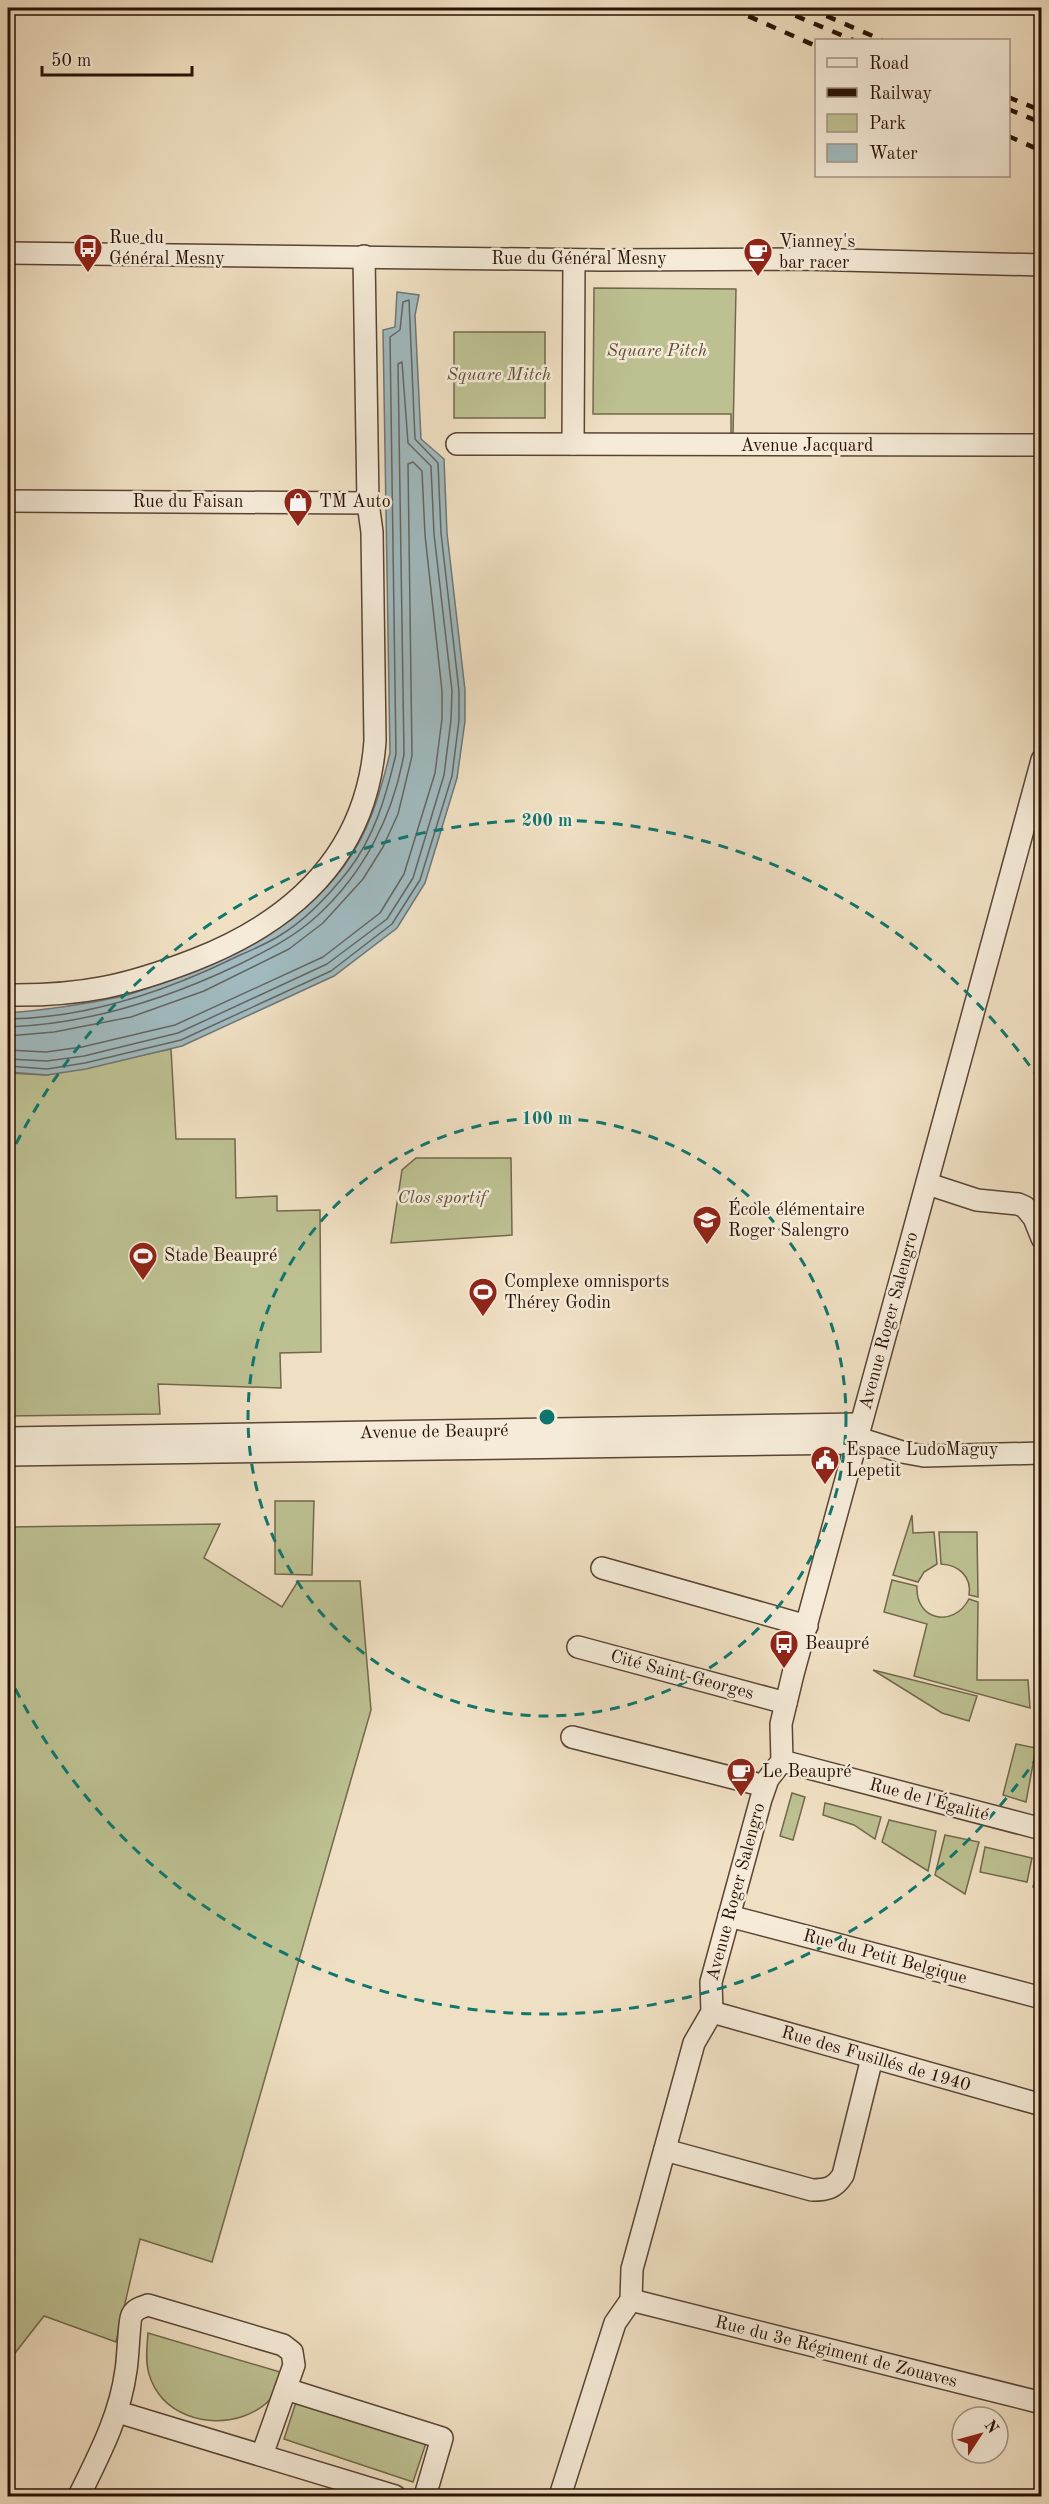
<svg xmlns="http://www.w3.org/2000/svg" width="1049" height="2504" font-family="'Old Standard TT',serif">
	<rect width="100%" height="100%" fill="#f0e0c3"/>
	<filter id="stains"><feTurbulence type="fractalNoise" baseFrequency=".00333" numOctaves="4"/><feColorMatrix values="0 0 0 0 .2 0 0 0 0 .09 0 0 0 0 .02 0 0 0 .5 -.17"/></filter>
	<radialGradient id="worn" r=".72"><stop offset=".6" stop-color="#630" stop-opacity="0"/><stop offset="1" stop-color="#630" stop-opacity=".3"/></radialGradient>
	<g fill="#bdc192" stroke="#72684c" stroke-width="1.5">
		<polygon points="594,288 736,289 733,435 731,435 731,414 593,414"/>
		<rect x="454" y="332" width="91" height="86"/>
		<polygon points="171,1049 176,1139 235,1139 236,1198 277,1196 277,1211 320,1210 321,1352 280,1353 281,1388 158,1384 160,1414 8,1416 8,1073 47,1075"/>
		<polygon points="416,1158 511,1158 512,1235 391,1243 402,1170"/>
		<polygon points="275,1501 314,1501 312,1575 275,1574"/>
		<polygon points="912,1515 913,1533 934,1532 937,1564 924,1572 918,1582 893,1575"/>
		<polygon points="220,1524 204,1558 282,1607 298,1581 360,1581 371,1710 212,2262 140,2239 116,2342 44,2316 8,2362 8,1527"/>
		<path d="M 939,1532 L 977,1532 L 978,1597 L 969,1595 C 972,1577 959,1565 941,1564 Z"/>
		<path d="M 892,1580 L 917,1586 C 915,1620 953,1629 969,1599 L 978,1602 L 977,1680 L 1028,1680 L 1030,1708 L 914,1676 L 927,1624 L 884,1612 Z"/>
		<polygon points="873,1670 977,1696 969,1721 942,1713"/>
		<polygon points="1016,1744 1036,1748 1026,1802 1003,1795"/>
		<polygon points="792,1793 805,1797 793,1840 780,1836"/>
		<polygon points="825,1803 881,1817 875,1839 854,1825 823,1815"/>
		<polygon points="889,1820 936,1831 928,1871 882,1842"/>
		<polygon points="945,1835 979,1842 965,1894 935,1875"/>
		<polygon points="985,1847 1032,1858 1027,1882 980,1872"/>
		<polygon points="1040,1859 1042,1860 1041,1892 1033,1887"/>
		<path d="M 148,2333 L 280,2372 C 278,2380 276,2391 271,2398 C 265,2406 253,2413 244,2416 C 208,2429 161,2415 149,2374 C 145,2361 147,2346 148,2333 Z"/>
		<polygon points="297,2399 426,2443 413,2482 284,2439"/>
	</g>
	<path fill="#a0babf" stroke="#707675" stroke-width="1.5" d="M 397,292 L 419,295 L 415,315 L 421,439 L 444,459 L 447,533 L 465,690 L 465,721 L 457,778 L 425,883 L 397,928 L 334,976 L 182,1046 L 86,1069 L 47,1075 L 8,1072 L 8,1013 C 47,1010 86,1004 124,996 C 139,992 153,986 167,981 C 234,957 301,925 344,866 C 369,832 380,794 390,753 L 383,330 L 395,327 Z"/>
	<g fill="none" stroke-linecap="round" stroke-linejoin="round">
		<g stroke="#646562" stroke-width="1.5">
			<path d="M 8,1019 C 88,1018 167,991 238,956 C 252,950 266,944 279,936 C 306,920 329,895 348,871 C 375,836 386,796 396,754 L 390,337 L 400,330 L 403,302 L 409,300 L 415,439 L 438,463 L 441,533 L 459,691 L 459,720 L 452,776 L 420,880 L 392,924 L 331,971 L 181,1040 L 85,1063 L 47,1069 L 8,1066"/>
			<path d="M 8,1027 C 89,1024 167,999 240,964 C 268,950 294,937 317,916 C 364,873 393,816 404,754 L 398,364 L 402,362 L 408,443 L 431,466 L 434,534 L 452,691 L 451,720 L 444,775 L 413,878 L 387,919 L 327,964 L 178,1033 L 84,1056 L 47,1061 L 8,1059"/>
			<polyline points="8,1036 54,1032 131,1017 204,991 289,949 323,923 363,879 383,847 398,814 412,756 408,464 413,462 422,471 425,535 442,691 442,719 435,773 404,874 380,913 323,957 175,1025 82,1047 46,1052 8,1050"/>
		</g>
		<g stroke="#594434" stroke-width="24">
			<g id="street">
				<polyline points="8,253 604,260 802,259 1042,265"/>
				<polyline points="457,444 1042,445"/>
				<polyline points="573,444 574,260"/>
				<polyline points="8,501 368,503"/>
				<path d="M 8,995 C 81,996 127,986 194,960 C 294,921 367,854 375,741 L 372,532 L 368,503 L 364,256"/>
				<polyline points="928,1184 977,1200 1018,1204 1025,1207 1034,1218 1042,1238"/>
				<polyline points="8,1438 860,1424"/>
				<polyline points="858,1438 902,1452 924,1456 1042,1453"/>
				<polyline points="8,1455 856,1443"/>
				<polyline points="602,1568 807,1626"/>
				<polyline points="578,1647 786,1703"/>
				<polyline points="572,1737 765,1786"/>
				<polyline points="782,1761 1042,1829"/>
				<polyline points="729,1916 1042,1998"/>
				<polyline points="712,2012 1042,2105"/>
				<path d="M 665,2150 L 812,2190 C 827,2190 835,2188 843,2175 L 872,2058"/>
				<polyline points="631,2300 1042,2403"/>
				<polyline points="286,2389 442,2438 425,2496"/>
				<polyline points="118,2412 395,2496"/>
				<path d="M 79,2496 C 99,2455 120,2416 126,2370 C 128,2360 129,2320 132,2315 C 135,2309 142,2307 148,2305 L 283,2345 L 292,2352 L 294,2365 L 262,2455"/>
				<polyline points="560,2496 615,2323 631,2300 632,2269 694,2043 712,2012 711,1982 761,1799 768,1779 782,1761 781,1724 793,1674 1042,760"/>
			</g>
		</g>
		<use href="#street" stroke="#f5ebd8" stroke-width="21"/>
		<g stroke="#271005" stroke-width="4.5" stroke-dasharray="10 10" stroke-linecap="butt">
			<polyline points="730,8 816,46"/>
			<polyline points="777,8 853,40"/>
			<polyline points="808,8 882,40"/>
			<polyline points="1008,97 1042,111"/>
			<polyline points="1008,109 1042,123"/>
			<polyline points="1008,136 1042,151"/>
		</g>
	</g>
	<g fill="none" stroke="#0f766e" stroke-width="3" stroke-dasharray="10 8">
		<circle cx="547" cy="1417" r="299"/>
		<path d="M1039 1755A597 597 0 0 1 8 1674M8 1160A597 597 0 0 1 1039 1079"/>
	</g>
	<defs>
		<g id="bus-pin" transform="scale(1.5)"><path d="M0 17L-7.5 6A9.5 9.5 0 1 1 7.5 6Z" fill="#8f2418" stroke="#f5ebd8"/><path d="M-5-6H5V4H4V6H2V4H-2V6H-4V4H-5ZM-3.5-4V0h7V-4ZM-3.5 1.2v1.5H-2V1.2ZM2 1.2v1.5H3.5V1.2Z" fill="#fff"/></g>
		<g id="cafe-pin" transform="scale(1.5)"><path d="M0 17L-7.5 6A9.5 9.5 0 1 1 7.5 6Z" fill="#8f2418" stroke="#f5ebd8"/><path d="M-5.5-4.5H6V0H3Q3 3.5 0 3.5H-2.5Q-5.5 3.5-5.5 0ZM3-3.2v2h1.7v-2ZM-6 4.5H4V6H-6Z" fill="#fff"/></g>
		<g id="shop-pin" transform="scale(1.5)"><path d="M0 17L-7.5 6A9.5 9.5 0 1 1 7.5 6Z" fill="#8f2418" stroke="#f5ebd8"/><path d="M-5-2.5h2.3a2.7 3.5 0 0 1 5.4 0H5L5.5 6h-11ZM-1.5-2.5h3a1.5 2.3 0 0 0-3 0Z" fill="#fff"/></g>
		<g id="school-pin" transform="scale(1.5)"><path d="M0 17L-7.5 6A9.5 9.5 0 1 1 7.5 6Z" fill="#8f2418" stroke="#f5ebd8"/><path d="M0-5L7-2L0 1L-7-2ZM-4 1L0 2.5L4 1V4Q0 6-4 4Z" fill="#fff"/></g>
		<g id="stadium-pin" transform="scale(1.5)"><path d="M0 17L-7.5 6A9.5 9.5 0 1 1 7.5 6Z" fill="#8f2418" stroke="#f5ebd8"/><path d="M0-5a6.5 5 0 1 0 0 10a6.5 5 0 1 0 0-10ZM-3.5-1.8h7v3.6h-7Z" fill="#fff"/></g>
		<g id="civic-pin" transform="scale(1.5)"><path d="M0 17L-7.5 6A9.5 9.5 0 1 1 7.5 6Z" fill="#8f2418" stroke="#f5ebd8"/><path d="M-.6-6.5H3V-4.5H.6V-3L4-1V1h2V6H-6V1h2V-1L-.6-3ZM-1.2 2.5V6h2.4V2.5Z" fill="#fff"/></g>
	</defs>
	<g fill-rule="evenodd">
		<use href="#bus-pin" x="88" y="248"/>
		<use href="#cafe-pin" x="758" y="252"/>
		<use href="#shop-pin" x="298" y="502"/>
		<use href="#school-pin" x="707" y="1220"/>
		<use href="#stadium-pin" x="143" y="1256"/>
		<use href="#stadium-pin" x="483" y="1292"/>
		<use href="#civic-pin" x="825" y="1460"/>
		<use href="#bus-pin" x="784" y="1644"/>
		<use href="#cafe-pin" x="741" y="1772"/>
	</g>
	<g text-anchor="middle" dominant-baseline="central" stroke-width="5" stroke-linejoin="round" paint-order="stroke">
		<g font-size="18" fill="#271005" stroke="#f5ebd8" text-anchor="start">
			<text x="109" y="238">Rue du<tspan x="109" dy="21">Général Mesny</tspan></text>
			<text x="779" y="242">Vianney's<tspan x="779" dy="21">bar racer</tspan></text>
			<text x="319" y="502">TM Auto</text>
			<text x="728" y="1210">École élémentaire<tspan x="728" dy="21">Roger Salengro</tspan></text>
			<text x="164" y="1256">Stade Beaupré</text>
			<text x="504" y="1282">Complexe omnisports<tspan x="504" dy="21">Thérey Godin</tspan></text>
			<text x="846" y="1450">Espace LudoMaguy<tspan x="846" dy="21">Lepetit</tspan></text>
			<text x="805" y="1644">Beaupré</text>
			<text x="762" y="1772">Le Beaupré</text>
		</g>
		<g font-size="18" fill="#271005" stroke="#f5ebd8">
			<text x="579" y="259">Rue du Général Mesny</text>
			<text x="807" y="446">Avenue Jacquard</text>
			<text x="188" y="502">Rue du Faisan</text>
			<text transform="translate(889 1321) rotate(-75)">Avenue Roger Salengro</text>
			<text transform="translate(434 1432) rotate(-1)">Avenue de Beaupré</text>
			<text transform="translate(682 1675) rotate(15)">Cité Saint-Georges</text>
			<text transform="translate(929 1800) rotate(15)">Rue de l'Égalité</text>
			<text transform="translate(736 1892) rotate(-75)">Avenue Roger Salengro</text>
			<text transform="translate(885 1957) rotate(15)">Rue du Petit Belgique</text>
			<text transform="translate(876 2059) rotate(16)">Rue des Fusillés de 1940</text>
			<text transform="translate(836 2352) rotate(14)">Rue du 3e Régiment de Zouaves</text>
		</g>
		<g font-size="18" font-style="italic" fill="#5c4e36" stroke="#f5ebd8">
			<text x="657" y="351">Square Pitch</text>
			<text x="499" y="375">Square Mitch</text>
			<text x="442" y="1198">Clos sportif</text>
		</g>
	</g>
	<circle cx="547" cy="1417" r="9" fill="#0f766e" stroke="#f5ebd8" stroke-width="3"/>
	<g font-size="18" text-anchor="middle" font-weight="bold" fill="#0f766e" stroke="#f5ebd8" stroke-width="5" stroke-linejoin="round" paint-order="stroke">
		<text x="547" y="826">200 m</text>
		<text x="547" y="1124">100 m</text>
	</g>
	<rect width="1049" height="2504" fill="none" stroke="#f0e0c3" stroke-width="30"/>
	<rect x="9" y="9" width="1031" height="2486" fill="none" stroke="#271005" stroke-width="3"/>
	<rect x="15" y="15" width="1019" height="2474" fill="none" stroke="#271005" stroke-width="1.5"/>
	<rect x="815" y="39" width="195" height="138" fill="#f5ebd8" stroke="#a39384" stroke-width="1.5"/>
	<rect x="827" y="58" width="30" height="9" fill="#f5ebd8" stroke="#a39384" stroke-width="1.5"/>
	<text x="869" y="69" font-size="18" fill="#271005">Road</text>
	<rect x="827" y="88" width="30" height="9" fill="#271005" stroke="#a39384" stroke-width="1.5"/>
	<text x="869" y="99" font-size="18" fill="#271005">Railway</text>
	<rect x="827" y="114" width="30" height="18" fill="#bdc192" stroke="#a39384" stroke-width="1.5"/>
	<text x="869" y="129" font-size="18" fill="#271005">Park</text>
	<rect x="827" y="144" width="30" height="18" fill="#a0babf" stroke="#a39384" stroke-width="1.5"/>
	<text x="869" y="159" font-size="18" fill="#271005">Water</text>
	<g transform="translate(980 2435) rotate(54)"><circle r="28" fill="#f5ebd8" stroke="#a39384" stroke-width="1.5"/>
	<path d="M0-4.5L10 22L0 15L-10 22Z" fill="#8f2418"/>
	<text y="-9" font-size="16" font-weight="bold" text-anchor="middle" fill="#271005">N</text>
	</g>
	<path d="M42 66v9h150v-9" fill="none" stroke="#271005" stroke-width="3"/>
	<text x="51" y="66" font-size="18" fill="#271005" stroke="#f5ebd8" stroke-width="4.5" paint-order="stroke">50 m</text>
	<rect width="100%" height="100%" filter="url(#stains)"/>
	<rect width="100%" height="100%" fill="url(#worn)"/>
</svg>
